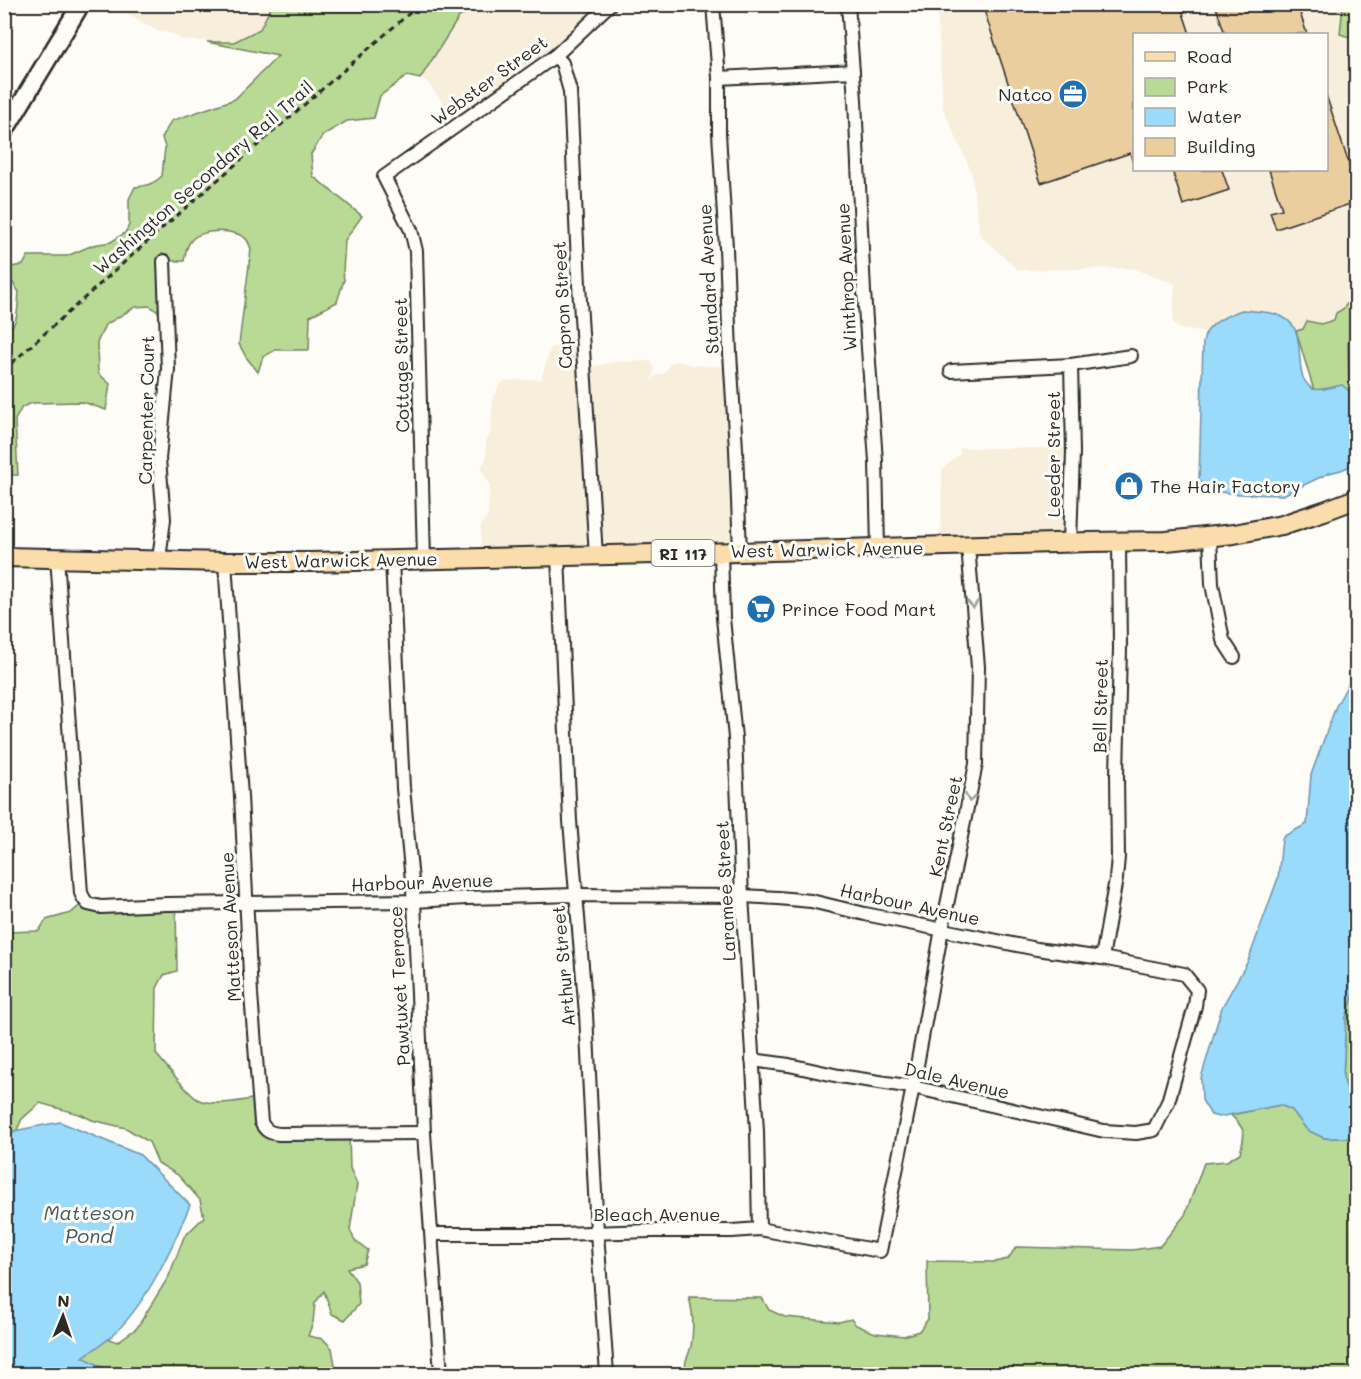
<svg xmlns="http://www.w3.org/2000/svg" width="1361" height="1379" font-family="Mali,sans-serif">
	<rect width="100%" height="100%" fill="#fdfcf7"/>
	<filter id="ink" filterUnits="userSpaceOnUse"><feTurbulence type="fractalNoise" baseFrequency=".0167" numOctaves="2"/><feDisplacementMap in="SourceGraphic" scale="12" xChannelSelector="R" yChannelSelector="G"/><feConvolveMatrix kernelMatrix="1 2 1 2 8 2 1 2 1" color-interpolation-filters="sRGB"/></filter>
	<g filter="url(#ink)">
		<g fill="#f7eedc" fill-rule="evenodd">
			<polygon points="112,5 272,5 260,29 234,42 181,40 174,34 158,31"/>
			<polygon points="479,5 608,5 557,55 461,125 426,81 420,79 459,17"/>
			<path d="M 937,5 L 1343,5 L 1340,34 L 1353,38 L 1355,52 L 1349,59 L 1356,69 L 1356,292 L 1343,309 L 1336,313 L 1335,320 L 1321,324 L 1307,321 L 1303,329 L 1296,331 L 1291,321 L 1282,319 L 1208,332 L 1180,329 L 1173,323 L 1175,284 L 1133,268 L 1018,270 L 980,235 L 971,171 L 943,108 ZM 1134,34 L 1326,34 L 1326,170 L 1134,170 Z"/>
			<polygon points="1353,335 1356,335 1356,415 1353,390 1349,384 1348,342"/>
			<polygon points="551,347 582,348 587,368 615,362 651,361 654,367 653,376 650,381 652,380 655,376 665,373 670,363 677,361 691,365 731,367 741,548 481,556 481,526 488,515 490,485 481,468 486,459 486,441 491,432 493,393 496,394 498,387 504,381 541,379"/>
			<polygon points="960,448 1074,448 1071,542 941,543 942,470 960,454"/>
		</g>
		<g fill="#b9da94" stroke="#728260" stroke-width="1.5">
			<path d="M 272,5 L 479,5 L 459,17 L 420,79 L 407,76 L 380,96 L 374,118 L 347,121 L 323,135 L 311,154 L 313,176 L 362,216 L 345,240 L 343,272 L 344,280 L 337,302 L 310,316 L 309,350 L 275,350 L 263,357 L 258,372 L 246,357 L 239,344 L 251,249 C 250,246 249,243 247,240 C 237,228 198,228 190,242 C 186,247 185,254 184,261 L 164,261 L 158,312 L 150,306 L 135,307 L 105,325 L 97,343 L 98,373 L 110,384 L 106,410 L 83,402 L 32,403 L 22,407 L 15,420 L 18,475 L 5,475 L 4,333 C 20,325 17,308 19,292 L 5,271 L 5,268 L 23,265 L 28,256 L 67,256 L 93,245 L 111,242 L 125,233 L 129,225 L 129,199 L 135,187 C 147,186 153,184 162,176 L 165,147 L 162,138 L 171,121 L 235,99 L 278,56 L 207,42 L 234,42 L 260,29 Z"/>
			<polygon points="1343,5 1356,5 1356,69 1349,59 1355,51 1353,38 1340,34"/>
			<polygon points="1356,292 1356,335 1353,335 1348,342 1349,384 1353,390 1354,405 1315,394 1296,331 1303,329 1307,321 1321,324 1334,320 1336,313 1343,309"/>
			<path d="M 85,901 L 176,906 L 177,971 L 164,975 L 157,988 L 156,1054 C 164,1063 189,1095 197,1099 C 212,1107 241,1101 257,1098 L 268,1129 L 349,1134 L 350,1168 L 357,1184 L 350,1230 L 355,1241 L 368,1250 L 364,1264 L 347,1268 L 357,1282 L 359,1304 L 345,1320 L 332,1314 L 324,1291 L 315,1303 L 313,1322 L 308,1336 L 323,1339 L 332,1348 L 336,1371 L 333,1374 L 87,1374 L 76,1350 L 99,1335 L 117,1342 L 137,1328 L 169,1276 L 184,1237 L 204,1217 L 200,1200 L 178,1175 L 158,1163 L 149,1142 L 126,1128 L 92,1120 L 82,1115 L 40,1103 L 22,1119 L 7,1151 L 5,1153 L 4,1038 L 9,1035 L 11,1015 L 5,1006 L 5,932 L 39,931 L 46,920 L 71,913 Z"/>
			<polygon points="1356,954 1356,1123 1343,1076 1346,1017 1352,1000"/>
			<path d="M 1280,1105 L 1292,1110 L 1307,1130 L 1324,1138 L 1356,1138 L 1356,1374 L 687,1374 C 683,1358 688,1360 691,1346 C 694,1330 693,1312 689,1297 L 762,1298 L 769,1310 L 785,1317 L 839,1322 L 851,1319 L 856,1325 L 875,1333 L 904,1336 L 919,1331 L 928,1319 L 927,1261 L 995,1262 L 1008,1259 L 1016,1247 L 1132,1250 L 1160,1246 L 1185,1215 L 1204,1163 L 1227,1161 L 1240,1153 C 1246,1131 1246,1131 1231,1115 Z"/>
		</g>
		<g fill="#9adafb" stroke="#6e94a8" stroke-width="1.5">
			<path d="M 1242,310 C 1253,311 1265,311 1275,314 C 1306,323 1296,350 1302,374 C 1303,380 1307,384 1312,389 C 1323,391 1330,387 1342,385 L 1349,391 L 1356,410 L 1356,458 L 1351,466 L 1341,470 L 1329,473 L 1283,495 L 1240,494 L 1218,492 L 1207,488 L 1199,480 L 1203,343 C 1204,340 1204,336 1206,333 C 1213,322 1230,314 1242,310 Z"/>
			<polygon points="1356,670 1356,954 1352,1000 1346,1017 1343,1076 1356,1123 1356,1138 1324,1138 1307,1130 1292,1110 1280,1105 1219,1117 1211,1115 1202,1100 1201,1078 1222,1007 1248,961 1278,878 1282,839 1284,836 1307,824 1311,775 1336,706"/>
			<path d="M 60,1122 L 140,1155 L 190,1205 C 172,1248 149,1299 116,1332 C 107,1342 94,1349 83,1357 L 115,1374 L 5,1374 L 5,1142 L 14,1131 Z"/>
		</g>
		<g fill="#eace9e" stroke="#2b2b2b" stroke-width="1.5">
			<polygon points="982,4 1180,4 1190,34 1134,34 1134,166 1130,153 1041,183"/>
			<polygon points="1215,4 1297,4 1307,34 1225,34"/>
			<polygon points="1326,95 1356,185 1356,202 1276,229 1270,212 1282,209 1269,170 1326,170"/>
			<polygon points="1172,170 1222,170 1229,190 1183,205"/>
		</g>
		<g fill="none" stroke-linecap="round" stroke-linejoin="round">
			<g stroke="#2b2b2b" stroke-width="16">
				<g id="street">
					<polyline points="713,4 719,78 719,133 726,248 730,353 736,449 740,552"/>
					<polyline points="848,4 855,100 864,292 876,461 878,548"/>
					<polyline points="555,56 562,63 570,91 579,285 596,556"/>
					<polyline points="719,78 853,71"/>
					<polyline points="1071,365 1131,356"/>
					<polyline points="951,371 1071,365 1073,452 1070,543"/>
					<polyline points="1210,537 1212,584 1223,640 1234,657"/>
					<polyline points="721,552 723,618 735,738 742,896 757,1131 759,1229"/>
					<polyline points="558,556 570,821 586,1014 597,1232 607,1374"/>
					<polyline points="57,557 81,893 84,899 88,904 101,907 167,904 414,901 467,898 576,895 742,896 778,898 811,901 865,914 1037,949 1102,958 1184,974 1197,990 1195,1006 1168,1102 1154,1130 1136,1133 1104,1131 913,1087 839,1076 789,1065 752,1060"/>
					<polyline points="392,559 395,625 403,788 414,901 424,1133 441,1374"/>
					<polyline points="424,559 416,251 411,230 384,177 555,56 610,4"/>
					<polyline points="159,560 164,519 159,459 168,369 164,261"/>
					<path d="M 225,562 L 241,796 L 251,994 L 261,1122 C 265,1131 270,1133 279,1134 L 424,1133"/>
					<polyline points="1102,958 1116,879 1118,857 1117,775 1120,648 1119,542"/>
					<polyline points="432,1234 560,1234 650,1231 732,1231 759,1229 880,1251 913,1087 942,929 976,764 978,667 968,546"/>
				</g>
			</g>
			<g stroke="#2b2b2b" stroke-width="21">
				<polyline id="secondary" points="4,132 81,4"/>
			</g>
			<g stroke="#2b2b2b" stroke-width="22">
				<polyline id="primary" points="4,557 225,562 311,562 740,552 1090,542 1166,541 1234,534 1282,525 1324,511 1356,499"/>
			</g>
			<polyline stroke="#2b2b2b" stroke-width="3" stroke-dasharray="6 4.5" stroke-linecap="butt" points="4,370 166,225 420,4"/>
			<use href="#street" stroke="#fdfcf7" stroke-width="12"/>
			<use href="#secondary" stroke="#fdfcf7" stroke-width="16"/>
			<use href="#primary" stroke="#fbddab" stroke-width="18"/>
		</g>
		<defs><path id="oneway-chevron" d="M-2-3.5L2.5 0L-2 3.5" fill="none" stroke-width="1.6" stroke-linecap="round" stroke-linejoin="round" transform="scale(1.5)"/></defs>
		<g stroke="#9e9e9b">
			<use href="#oneway-chevron" transform="translate(973 604) rotate(85)"/>
			<use href="#oneway-chevron" transform="translate(970 798) rotate(101)"/>
		</g>
	</g>
	<defs>
		<g id="office-disc" transform="scale(1.5)"><circle r="9.5" fill="#1f6fb2" stroke="#fdfcf7"/><path d="M-6-3h4V-5.5h4V-3h4V5H-6ZM-1-4.5V-3h2v-1.5ZM-6 0V1H6V0Z" fill="#fff"/></g>
		<g id="shop-disc" transform="scale(1.5)"><circle r="9.5" fill="#1f6fb2" stroke="#fdfcf7"/><path d="M-5-2.5h2.3a2.7 3.5 0 0 1 5.4 0H5L5.5 6h-11ZM-1.5-2.5h3a1.5 2.3 0 0 0-3 0Z" fill="#fff"/></g>
		<g id="supermarket-disc" transform="scale(1.5)"><circle r="9.5" fill="#1f6fb2" stroke="#fdfcf7"/><path d="M-6-5.5h2.5l.6 2H6L4.5 2H-2.5L-4.4-4H-6ZM-1.5 3.2a1.3 1.3 0 1 0 .1 0ZM3 3.2a1.3 1.3 0 1 0 .1 0Z" fill="#fff"/></g>
	</defs>
	<g fill-rule="evenodd">
		<use href="#office-disc" x="1073" y="94"/>
		<use href="#shop-disc" x="1129" y="486"/>
		<use href="#supermarket-disc" x="761" y="609"/>
	</g>
	<g text-anchor="middle" dominant-baseline="central" stroke-width="6" stroke-linejoin="round" paint-order="stroke">
		<rect fill="#fdfcf7" stroke="#6a6a68" stroke-width="1.5" x="651.5" y="540" width="63" height="26" rx="4.5"/>
		<g font-size="16" font-weight="bold" fill="#2b2b2b">
			<text x="683" y="553">RI 117</text>
		</g>
		<g font-size="18" fill="#2b2b2b" stroke="#fdfcf7">
			<text transform="translate(489 80) rotate(-36)">Webster Street</text>
			<text transform="translate(203 177) rotate(-41)">Washington Secondary Rail Trail</text>
			<text transform="translate(846 277) rotate(-93)">Winthrop Avenue</text>
			<text transform="translate(708 279) rotate(-93)">Standard Avenue</text>
			<text transform="translate(562 305) rotate(-93)">Capron Street</text>
			<text transform="translate(401 365) rotate(-91)">Cottage Street</text>
			<text transform="translate(146 410) rotate(-89)">Carpenter Court</text>
			<text transform="translate(1053 454) rotate(-90)">Leeder Street</text>
			<text transform="translate(827 549) rotate(-1)">West Warwick Avenue</text>
			<text transform="translate(341 560) rotate(-1)">West Warwick Avenue</text>
			<text transform="translate(1100 706) rotate(-89)">Bell Street</text>
			<text transform="translate(945 826) rotate(-78)">Kent Street</text>
			<text transform="translate(422 882) rotate(-2)">Harbour Avenue</text>
			<text transform="translate(725 891) rotate(-93)">Laramee Street</text>
			<text transform="translate(910 904) rotate(12)">Harbour Avenue</text>
			<text transform="translate(230 927) rotate(-93)">Matteson Avenue</text>
			<text transform="translate(563 966) rotate(-95)">Arthur Street</text>
			<text transform="translate(399 986) rotate(-93)">Pawtuxet Terrace</text>
			<text transform="translate(957 1080) rotate(13)">Dale Avenue</text>
			<text x="657" y="1214">Bleach Avenue</text>
		</g>
		<g font-size="18" fill="#2b2b2b" stroke="#fdfcf7" text-anchor="start">
			<text x="1052" y="94" text-anchor="end">Natco</text>
			<text x="1150" y="486">The Hair Factory</text>
			<text x="782" y="609">Prince Food Mart</text>
		</g>
		<g font-size="20" font-style="italic" fill="#47575f" stroke="#fdfcf7">
			<text x="89" y="1212">Matteson<tspan x="89" dy="23">Pond</tspan></text>
		</g>
	</g>
	<rect width="1361" height="1379" fill="none" stroke="#fdfcf7" stroke-width="24"/>
	<rect x="12" y="12" width="1337" height="1355" fill="none" stroke="#2b2b2b" stroke-width="2" filter="url(#ink)"/>
	<rect x="1133" y="33" width="195" height="138" fill="#fdfcf7" stroke="#a9a8a5" stroke-width="1.5"/>
	<rect x="1145" y="52" width="30" height="9" fill="#fbddab" stroke="#a9a8a5" stroke-width="1.5"/>
	<text x="1187" y="63" font-size="18" fill="#2b2b2b">Road</text>
	<rect x="1145" y="78" width="30" height="18" fill="#b9da94" stroke="#a9a8a5" stroke-width="1.5"/>
	<text x="1187" y="93" font-size="18" fill="#2b2b2b">Park</text>
	<rect x="1145" y="108" width="30" height="18" fill="#9adafb" stroke="#a9a8a5" stroke-width="1.5"/>
	<text x="1187" y="123" font-size="18" fill="#2b2b2b">Water</text>
	<rect x="1145" y="138" width="30" height="18" fill="#eace9e" stroke="#a9a8a5" stroke-width="1.5"/>
	<text x="1187" y="153" font-size="18" fill="#2b2b2b">Building</text>
	<g transform="translate(63 1316) rotate(2)" stroke="#fdfcf7" stroke-width="4.5" paint-order="stroke">
	<path d="M0-4.5L10 22L0 15L-10 22Z" fill="#2b2b2b"/>
	<text y="-9" font-size="16" font-weight="bold" text-anchor="middle" fill="#2b2b2b">N</text>
	</g>
</svg>
